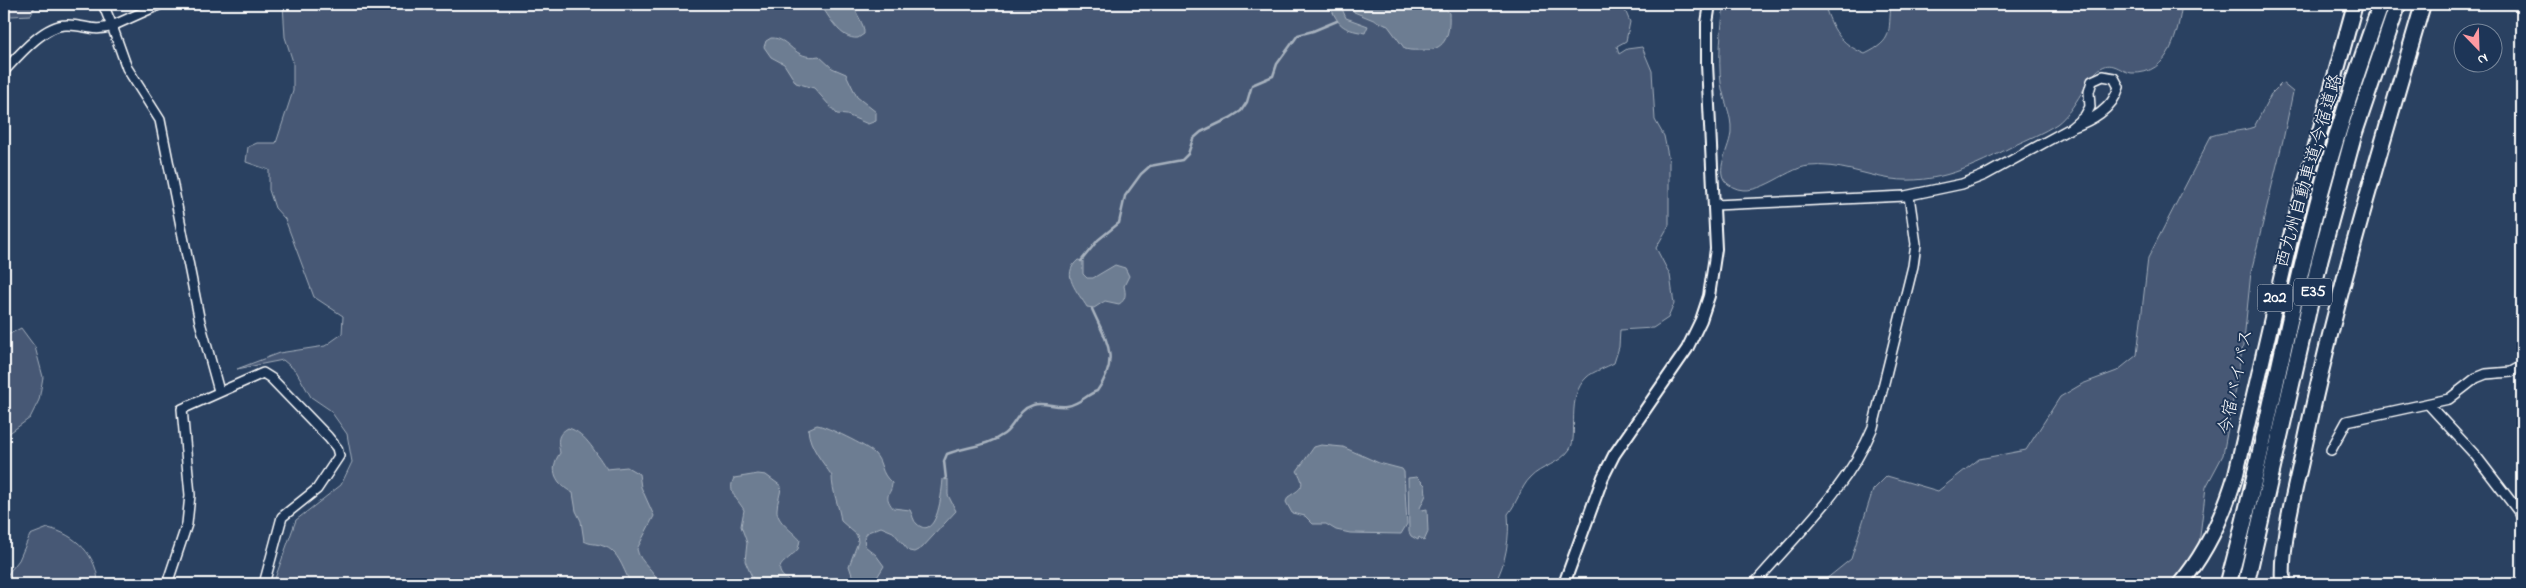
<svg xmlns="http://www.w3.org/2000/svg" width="2526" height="588" font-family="'Indie Flower','Klee One',sans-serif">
	<rect width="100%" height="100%" fill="#2a4161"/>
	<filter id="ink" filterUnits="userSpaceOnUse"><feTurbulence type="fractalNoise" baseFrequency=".02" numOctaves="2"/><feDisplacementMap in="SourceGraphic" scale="10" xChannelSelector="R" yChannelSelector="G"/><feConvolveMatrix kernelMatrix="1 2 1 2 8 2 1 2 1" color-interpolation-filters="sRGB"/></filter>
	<g filter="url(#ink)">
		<g fill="#465975" stroke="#a2acba">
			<polygon points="4,4 36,4 31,15 11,16 4,11"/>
			<path d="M 283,4 L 1629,4 L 1625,10 L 1630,22 L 1626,41 L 1617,46 L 1619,54 L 1627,49 L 1642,47 L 1652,71 L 1655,120 L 1664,136 L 1669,161 L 1669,225 L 1656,248 L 1670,275 L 1674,304 L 1668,318 L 1653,328 L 1620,330 L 1619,347 L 1614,363 C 1607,367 1592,372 1587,377 C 1565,397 1579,435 1570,449 C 1560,464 1541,466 1530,478 C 1521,487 1517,503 1508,514 C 1510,536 1506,565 1494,584 L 273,584 L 296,520 L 341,485 L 352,462 L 347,434 L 330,410 L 311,397 L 296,371 L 283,360 L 237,369 L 279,353 L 325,346 L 342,334 L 343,316 L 314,297 L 285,219 L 275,208 L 269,190 L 269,170 L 246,162 L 248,147 L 257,143 L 276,143 L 293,91 L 293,62 L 285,37 Z"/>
			<path d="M 1724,4 L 1824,4 C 1833,30 1839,43 1865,54 C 1894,40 1888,32 1891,4 L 2182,4 C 2178,32 2170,75 2132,73 C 2121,72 2113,60 2101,68 C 2088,75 2076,110 2057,124 C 2043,133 2028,139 2013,146 C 1975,166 1936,185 1891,179 C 1865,175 1837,163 1809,166 C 1784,168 1754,204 1728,184 C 1712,172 1731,147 1731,131 C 1732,115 1723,99 1721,83 C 1718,57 1721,30 1724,4 Z"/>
			<path d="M 2282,83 L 2293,92 L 2283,140 L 2251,272 L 2244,340 L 2223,455 L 2206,487 L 2194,584 L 1820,584 L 1851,559 L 1873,490 L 1887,476 L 1938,491 L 1979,459 L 2026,450 L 2060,397 L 2082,384 L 2117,371 L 2137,355 L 2148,258 L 2211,136 C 2226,131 2240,132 2254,127 L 2272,93 Z"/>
			<polygon points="21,328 35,347 43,377 39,400 30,418 4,437 4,337"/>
			<path d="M 48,528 C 75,534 98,556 98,584 L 4,584 L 4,579 L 19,560 L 30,535 Z"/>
		</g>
		<g fill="#6d7d92" stroke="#a7b1be">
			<path d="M 820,4 L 854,4 C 855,15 865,23 864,34 L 858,38 C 840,40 829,16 820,4 Z"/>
			<path d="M 1329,4 L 1340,4 L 1346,18 L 1368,26 L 1365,33 C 1341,29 1339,26 1329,4 Z"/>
			<path d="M 1352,4 L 1442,4 L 1449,13 C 1450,32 1447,50 1425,50 C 1417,50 1412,51 1405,49 L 1388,26 L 1354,12 Z"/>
			<path d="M 771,38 C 790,37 793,61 819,56 L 832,68 L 846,74 L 857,97 L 876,112 L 876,121 L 868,124 L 847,115 L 837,114 L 814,88 L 796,83 L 784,64 L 771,57 L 764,47 L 766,41 Z"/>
			<path d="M 1078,260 L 1083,261 L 1083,274 L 1087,278 L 1093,278 L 1115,265 L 1125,268 L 1129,276 L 1124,286 C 1126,294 1126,300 1119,304 L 1105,301 L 1094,308 L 1087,307 C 1078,292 1060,275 1078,260 Z"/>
			<path d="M 817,425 C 826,426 867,446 874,453 C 884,463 879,472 892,483 C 892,495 882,494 893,508 L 910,510 C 913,515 913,521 917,524 C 938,542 942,489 943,479 L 948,479 L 948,495 L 956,511 L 922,548 L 914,552 L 909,551 L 893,532 L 881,527 L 868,532 L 864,538 L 865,546 L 876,555 L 884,566 L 873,584 L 855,584 L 849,566 L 858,542 L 857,535 L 841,521 C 839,505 832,492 832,476 C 823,462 809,447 808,429 Z"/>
			<path d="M 568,428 C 586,432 597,456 607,469 L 627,467 L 639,474 L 641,487 L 654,516 L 637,549 C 639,563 657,570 657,584 L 631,584 C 624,572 619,550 603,546 C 596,543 591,545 584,541 L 581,521 L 576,511 L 573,493 C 556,484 548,470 560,453 C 558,441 556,435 568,428 Z"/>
			<path d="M 1321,445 L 1343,447 L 1379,463 L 1402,469 L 1404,472 L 1407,524 L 1401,534 L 1350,533 L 1336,530 L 1326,524 L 1313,524 L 1305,516 L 1292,513 L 1286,502 L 1288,497 C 1300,489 1307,487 1297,471 L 1314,447 Z"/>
			<path d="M 758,474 L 766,475 L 781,486 C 781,494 777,502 777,509 C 776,522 793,531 800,540 L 798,549 C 786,564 767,566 792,584 L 755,584 L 745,561 L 747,543 L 741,526 L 744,510 C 737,498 727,492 734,478 Z"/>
			<polygon points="1417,477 1425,485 1426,495 1420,508 1422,510 1427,509 1428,532 1424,541 1419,537 1418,540 1411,536 1409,532 1408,478"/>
		</g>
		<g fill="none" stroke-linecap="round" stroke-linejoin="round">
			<g stroke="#a7b1be" stroke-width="2.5">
				<polyline points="1081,261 1098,240 1119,223 1125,196 1141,174 1150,166 1182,160 1188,154 1193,139 1201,132 1230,118 1241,111 1247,102 1252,85 1273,76 1277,64 1298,35 1313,31 1337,21"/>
				<path d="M 946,479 L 944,461 L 947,454 C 967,446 986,447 1004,434 C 1016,425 1017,410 1033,405 C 1043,401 1056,408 1067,406 C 1080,404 1086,395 1097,391 C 1121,358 1106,341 1092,309"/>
			</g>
			<g stroke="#fff" stroke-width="12">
				<g id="minor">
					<polyline points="103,4 112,26 161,4"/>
					<path d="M 4,71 C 18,56 44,25 66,25 C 83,24 94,33 112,26 L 127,68 L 160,120 L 200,322 L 219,391"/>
					<path d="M 1715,205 L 1905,196 L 1962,184 L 1985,175 L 2071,128 L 2085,116 L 2090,107 L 2089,92 L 2092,81 L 2103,76 L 2114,78 L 2119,87 C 2112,110 2092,120 2071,128"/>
					<polyline points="2428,404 2476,456 2522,516"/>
					<polyline points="2331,450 2347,421 2449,399 2476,378 2486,374 2511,372 2522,366"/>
					<polyline points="167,584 187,524 190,495 182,409 263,373 271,378 328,437 337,448 339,456 317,489 282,517 264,584"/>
					<path d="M 1754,584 C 1796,535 1848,488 1873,427 L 1913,266 L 1916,244 L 1909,196"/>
				</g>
			</g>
			<g stroke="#fff" stroke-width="14">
				<polyline id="tertiary" points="1564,584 1603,477 1614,455 1687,349 1701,320 1709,296 1716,249 1707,64 1707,23 1710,4"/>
			</g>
			<g stroke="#fff" stroke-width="18">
				<g id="trunk">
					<path d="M 2180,584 C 2207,552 2224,514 2236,474 L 2290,240 L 2355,4"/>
					<path d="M 2283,584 C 2280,540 2297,483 2306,439 C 2337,292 2381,148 2423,4"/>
				</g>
			</g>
			<g stroke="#fff" stroke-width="19">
				<g id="motorway">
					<path d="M 2228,584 C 2259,471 2280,356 2308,242 C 2327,161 2353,82 2381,4"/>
					<polyline points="2246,584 2320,259 2354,134 2398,4"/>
				</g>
			</g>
			<use href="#minor" stroke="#1d3557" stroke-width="9"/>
			<use href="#tertiary" stroke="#1d3557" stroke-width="10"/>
			<use href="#trunk" stroke="#1d3557" stroke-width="14"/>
			<use href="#motorway" stroke="#1d3557" stroke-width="15"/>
		</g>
	</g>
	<g text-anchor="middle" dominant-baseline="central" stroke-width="4" stroke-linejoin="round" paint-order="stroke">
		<g fill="#1d3557" stroke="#bbc2cd" stroke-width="1">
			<rect x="2294" y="278.5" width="38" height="27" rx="4"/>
			<rect x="2257.5" y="284.5" width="35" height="27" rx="4"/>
		</g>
		<g font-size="16" font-weight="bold" fill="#fff">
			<text x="2313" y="292">E35</text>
			<text x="2275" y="298">202</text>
		</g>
		<g font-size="18" fill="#fff" stroke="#1d3557">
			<text transform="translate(2310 171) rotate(-74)">西九州自動車道;今宿道路</text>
			<text transform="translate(2237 382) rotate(-78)">今宿バイパス</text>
		</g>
	</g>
	<rect width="2526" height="588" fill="none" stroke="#1d3557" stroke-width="20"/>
	<rect x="10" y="10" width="2506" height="568" fill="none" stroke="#fff" stroke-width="2" filter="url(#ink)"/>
	<g transform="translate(2478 48) rotate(157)"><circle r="24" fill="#1d3557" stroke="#77869a"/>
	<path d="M0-4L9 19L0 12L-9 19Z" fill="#ff9aa2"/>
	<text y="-8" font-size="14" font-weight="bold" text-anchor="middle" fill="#ffffff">N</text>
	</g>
</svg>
